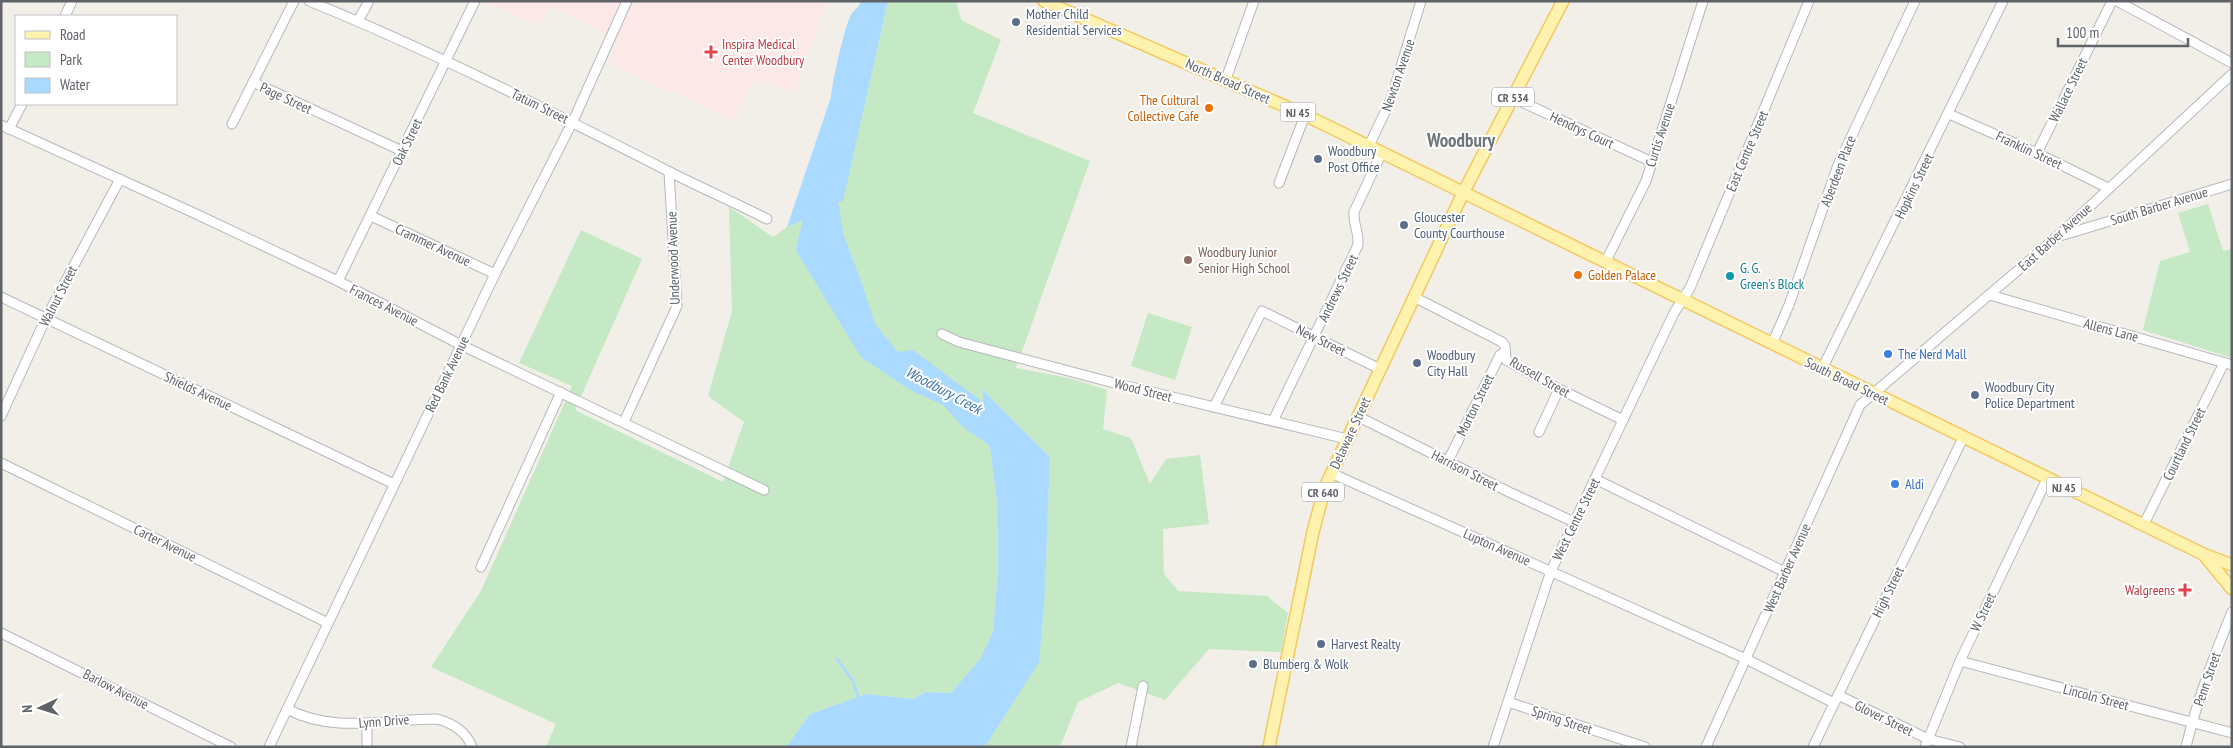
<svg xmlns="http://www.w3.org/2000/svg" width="2233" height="748" font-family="'PT Sans Narrow',sans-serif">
	<rect width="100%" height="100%" fill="#f1efe8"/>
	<polygon fill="#fce8e6" points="484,1 827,1 795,92 755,79 735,121 608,63 618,41 550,7 539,26"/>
	<g fill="#c5e8c5">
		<polygon points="888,1 956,1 961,20 1001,40 973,113 1090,161 1016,368 1069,378 1107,390 1103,429 1131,438 1150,484 1166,459 1200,455 1209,524 1163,529 1164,574 1178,591 1267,596 1288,613 1281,652 1209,649 1165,700 1118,683 1078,702 1060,747 972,747 986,745 1045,591 1050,457 983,390 997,503 998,569 993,632 980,659 951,693 925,692 913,699 866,694 810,714 786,747 546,747 556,724 431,667 481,591 572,386 519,363 581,230 642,259 575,410 723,482 744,422 708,396 732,311 729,207 773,237 787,227 842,201"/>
		<polygon points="2208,204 2223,251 2232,249 2232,358 2143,330 2160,261 2190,252 2178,213"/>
		<polygon points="1148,313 1192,327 1175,380 1131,366"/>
	</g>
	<path fill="#aadaff" d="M 861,1 L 888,1 L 843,201 L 838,203 L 844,236 L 862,284 L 875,324 L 898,352 L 913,350 L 984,403 L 982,389 L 1050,457 L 1045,591 L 1039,662 L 986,745 L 972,747 L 786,747 L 810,714 L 866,694 L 913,699 L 925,692 L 951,693 L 980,659 L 993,632 L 998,569 L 997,503 L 990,446 L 962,426 L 943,405 L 910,390 L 861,357 L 798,254 L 796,248 L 803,220 L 787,227 L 831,97 C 832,83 845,23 852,13 C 856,9 859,7 861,1 Z"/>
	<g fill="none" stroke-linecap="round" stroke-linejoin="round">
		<polyline stroke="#aadaff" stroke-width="2.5" points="837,659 853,681 859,699"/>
		<g stroke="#b5b8bc" stroke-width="11">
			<g id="minor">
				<path d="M 309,1 C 432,51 550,111 668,171 C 701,188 734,202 767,219"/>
				<polyline points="2117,1 2232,63"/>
				<polyline points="65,16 72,1"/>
				<polyline points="358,21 369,1"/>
				<polyline points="1226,79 1254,1"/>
				<polyline points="253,82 402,151"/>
				<polyline points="1513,98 1652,162"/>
				<polyline points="1949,114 2037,153 2108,188"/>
				<polyline points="232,124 294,1"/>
				<polyline points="1,125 194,213 338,281 461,345 764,490"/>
				<polyline points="9,129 22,104"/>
				<polyline points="1369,146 1391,99 1421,1"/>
				<polyline points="2037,153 2112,1"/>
				<polyline points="1279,183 1305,115"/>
				<polyline points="371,216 495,274"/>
				<polyline points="2060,236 2232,184"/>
				<polyline points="1605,263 1646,181 1703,1"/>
				<polyline points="338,281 475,1"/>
				<polyline points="1990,295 2232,365"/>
				<polyline points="1,297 394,484"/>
				<polyline points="1414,297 1502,342 1505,346 1506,360 1559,389 1623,420"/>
				<polyline points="942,334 959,342 1114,383 1347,439"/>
				<polyline points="1772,344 1789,305 1838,165 1915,1"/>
				<polyline points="1822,369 2003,1"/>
				<polyline points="1214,407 1262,311 1380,369"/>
				<polyline points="1,416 46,318 120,179"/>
				<polyline points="1357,416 1509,492 1574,522"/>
				<path d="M 1273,421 L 1358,245 C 1359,233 1353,223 1354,212 L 1382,152"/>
				<polyline points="624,422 677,306 669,172"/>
				<polyline points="1539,432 1559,389"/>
				<polyline points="1448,461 1500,355 1505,352"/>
				<polyline points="1,463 328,623"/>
				<polyline points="1331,473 1746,659 1834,703"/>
				<polyline points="1595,479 1785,572"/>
				<polyline points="2143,526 2224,363"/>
				<polyline points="481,567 561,392"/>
				<polyline points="1,633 231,747"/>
				<polyline points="1960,661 2232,733"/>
				<polyline points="1838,695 1928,739 1960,747"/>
				<polyline points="1508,702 1645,747"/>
				<path d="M 287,709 C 335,734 384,719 437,719 C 452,723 466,731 472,747"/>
				<polyline points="269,747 495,274 573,121 627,1"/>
				<polyline points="367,747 367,723"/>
				<polyline points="1131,747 1143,686"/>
				<polyline points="1493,747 1551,571 1674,313 1690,288 1809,1"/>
				<polyline points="1706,747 1860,405 2058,236 2232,74"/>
				<polyline points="1813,747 1963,438"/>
				<polyline points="1925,747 1960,661 2047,479"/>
				<path d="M 2186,747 C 2197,700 2214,656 2232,612"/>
			</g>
		</g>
		<g stroke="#f2c960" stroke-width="14">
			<g id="major">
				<polyline points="1044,1 1305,115 2203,554 2232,565"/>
				<polyline points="2204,555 2232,589"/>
				<polyline points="1269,747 1313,532 1325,487 1463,193 1563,1"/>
			</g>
		</g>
		<use href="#minor" stroke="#fff" stroke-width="9"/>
		<use href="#major" stroke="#fff2af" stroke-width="11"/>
	</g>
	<g fill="#5c6f8a" stroke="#fff" stroke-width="2">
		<circle cx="1016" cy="22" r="5"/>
		<circle cx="1318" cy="159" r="5"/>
		<circle cx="1404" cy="225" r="5"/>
		<circle cx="1417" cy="363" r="5"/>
		<circle cx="1975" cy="395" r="5"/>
		<circle cx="1321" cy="644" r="5"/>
		<circle cx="1253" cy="664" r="5"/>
	</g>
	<g fill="#e0444e" stroke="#fff" stroke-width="2">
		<path d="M708.5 44.5h5v5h5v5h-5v5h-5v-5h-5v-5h5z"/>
		<path d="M2182.5 582.5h5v5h5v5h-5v5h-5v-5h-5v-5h5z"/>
	</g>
	<g fill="#e8710a" stroke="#fff" stroke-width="2">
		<circle cx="1209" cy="108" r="5"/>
		<circle cx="1578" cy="275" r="5"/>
	</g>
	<circle fill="#8d6e63" stroke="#fff" stroke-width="2" cx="1188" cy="260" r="5"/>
	<circle fill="#0f9aa8" stroke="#fff" stroke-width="2" cx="1730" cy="276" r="5"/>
	<g fill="#3f7fe0" stroke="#fff" stroke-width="2">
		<circle cx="1888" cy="354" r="5"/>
		<circle cx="1895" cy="484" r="5"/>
	</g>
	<g text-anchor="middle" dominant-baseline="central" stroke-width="4" stroke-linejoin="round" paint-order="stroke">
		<g fill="#fff" stroke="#8f9295" stroke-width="1">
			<rect x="1492" y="87.5" width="42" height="19" rx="4"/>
			<rect x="1280.5" y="102.5" width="35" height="19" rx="4"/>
			<rect x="2046.5" y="477.5" width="35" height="19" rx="4"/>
			<rect x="1302" y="482.5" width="42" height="19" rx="4"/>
		</g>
		<g font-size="12" font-weight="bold" fill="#5f6368">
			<text x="1513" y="97">CR 534</text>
			<text x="1298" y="112">NJ 45</text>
			<text x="2064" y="487">NJ 45</text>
			<text x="1323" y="492">CR 640</text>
		</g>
		<g font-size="14" fill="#4e5e75" stroke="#fff" text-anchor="start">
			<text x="1026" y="14">Mother Child<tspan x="1026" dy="16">Residential Services</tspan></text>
			<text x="1328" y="151">Woodbury<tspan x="1328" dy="16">Post Office</tspan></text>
			<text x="1414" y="217">Gloucester<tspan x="1414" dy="16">County Courthouse</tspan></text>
			<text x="1427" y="355">Woodbury<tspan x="1427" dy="16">City Hall</tspan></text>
			<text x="1985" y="387">Woodbury City<tspan x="1985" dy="16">Police Department</tspan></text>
			<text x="1331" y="644">Harvest Realty</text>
			<text x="1263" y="664">Blumberg &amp; Wolk</text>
		</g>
		<g font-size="14" fill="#be3a42" stroke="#fff" text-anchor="start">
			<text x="722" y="44">Inspira Medical<tspan x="722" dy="16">Center Woodbury</tspan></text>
			<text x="2175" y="590" text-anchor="end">Walgreens</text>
		</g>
		<g font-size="14" fill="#5f6368" stroke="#fff">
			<text transform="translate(1398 75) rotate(-71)">Newton Avenue</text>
			<text transform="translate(1228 81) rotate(24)">North Broad Street</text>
			<text transform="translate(2068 90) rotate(-64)">Wallace Street</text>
			<text transform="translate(286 98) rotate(25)">Page Street</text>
			<text transform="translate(540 106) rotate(26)">Tatum Street</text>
			<text transform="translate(1582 130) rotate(25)">Hendrys Court</text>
			<text transform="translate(1660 135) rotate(-72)">Curtis Avenue</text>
			<text transform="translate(407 142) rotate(-64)">Oak Street</text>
			<text transform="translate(2029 150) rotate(25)">Franklin Street</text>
			<text transform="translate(1747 151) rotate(-67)">East Centre Street</text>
			<text transform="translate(1838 171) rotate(-69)">Aberdeen Place</text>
			<text transform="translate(1914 186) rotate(-64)">Hopkins Street</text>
			<text transform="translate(2159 206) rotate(-17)">South Barber Avenue</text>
			<text transform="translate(2055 237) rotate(-42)">East Barber Avenue</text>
			<text transform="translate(433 245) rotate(25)">Crammer Avenue</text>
			<text transform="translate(673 258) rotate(-92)">Underwood Avenue</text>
			<text transform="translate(1338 288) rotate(-64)">Andrews Street</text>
			<text transform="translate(58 296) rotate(-63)">Walnut Street</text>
			<text transform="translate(384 305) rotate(27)">Frances Avenue</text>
			<text transform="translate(2111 330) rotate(15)">Allens Lane</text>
			<text transform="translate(1321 340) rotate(26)">New Street</text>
			<text transform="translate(447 374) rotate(-64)">Red Bank Avenue</text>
			<text transform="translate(1540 377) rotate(30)">Russell Street</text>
			<text transform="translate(1847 381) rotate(26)">South Broad Street</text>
			<text transform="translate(1143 390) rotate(14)">Wood Street</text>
			<text transform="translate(198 391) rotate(25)">Shields Avenue</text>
			<text transform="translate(1475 405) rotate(-64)">Morton Street</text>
			<text transform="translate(1350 433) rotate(-65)">Delaware Street</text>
			<text transform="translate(2184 444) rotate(-64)">Courtland Street</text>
			<text transform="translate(1465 470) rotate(27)">Harrison Street</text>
			<text transform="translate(1576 519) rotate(-64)">West Centre Street</text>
			<text transform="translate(165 543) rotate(26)">Carter Avenue</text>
			<text transform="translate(1497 547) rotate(24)">Lupton Avenue</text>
			<text transform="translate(1787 568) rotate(-66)">West Barber Avenue</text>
			<text transform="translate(1888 592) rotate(-64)">High Street</text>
			<text transform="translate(1983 612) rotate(-65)">W Street</text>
			<text transform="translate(2207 679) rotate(-71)">Penn Street</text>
			<text transform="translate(116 689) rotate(27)">Barlow Avenue</text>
			<text transform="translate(2096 697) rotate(15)">Lincoln Street</text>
			<text transform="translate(1884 718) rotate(26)">Glover Street</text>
			<text transform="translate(1562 720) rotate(18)">Spring Street</text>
			<text transform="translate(384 721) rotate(-4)">Lynn Drive</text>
		</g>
		<g font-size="14" fill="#c56008" stroke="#fff" text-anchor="end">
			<text x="1199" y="100">The Cultural<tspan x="1199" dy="16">Collective Cafe</tspan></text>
			<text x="1588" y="275" text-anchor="start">Golden Palace</text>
		</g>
		<g font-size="14" fill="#785e54" stroke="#fff" text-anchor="start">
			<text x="1198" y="252">Woodbury Junior<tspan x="1198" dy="16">Senior High School</tspan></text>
		</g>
		<g font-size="14" fill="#0d838f" stroke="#fff" text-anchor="start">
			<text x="1740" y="268">G. G.<tspan x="1740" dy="16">Green's Block</tspan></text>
		</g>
		<g font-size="14" fill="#366cbe" stroke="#fff" text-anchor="start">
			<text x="1898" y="354">The Nerd Mall</text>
			<text x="1905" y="484">Aldi</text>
		</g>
		<g font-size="15" font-style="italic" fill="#4174aa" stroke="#fff">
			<text transform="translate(944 390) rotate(28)">Woodbury Creek</text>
		</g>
		<g font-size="19" font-weight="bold" fill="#70757a" stroke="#fff">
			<text x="1461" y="140">Woodbury</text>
		</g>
	</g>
	<rect width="2233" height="748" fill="none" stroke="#5f6368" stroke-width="5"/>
	<rect x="15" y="15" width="162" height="90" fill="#ffffff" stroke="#bfc1c3"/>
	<rect x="25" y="31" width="25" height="8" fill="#fff2af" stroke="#bfc1c3"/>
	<text x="60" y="40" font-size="15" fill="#5f6368">Road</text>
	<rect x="25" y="52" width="25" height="15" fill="#c5e8c5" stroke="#bfc1c3"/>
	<text x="60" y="65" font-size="15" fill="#5f6368">Park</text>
	<rect x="25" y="78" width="25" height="15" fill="#aadaff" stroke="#bfc1c3"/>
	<text x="60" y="90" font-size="15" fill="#5f6368">Water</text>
	<g transform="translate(40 708) rotate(266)" stroke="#ffffff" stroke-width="4" paint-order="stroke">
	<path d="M0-4L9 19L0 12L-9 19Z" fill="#5f6368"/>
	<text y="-8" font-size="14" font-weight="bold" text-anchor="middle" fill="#5f6368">N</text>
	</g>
	<path d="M2058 38v8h130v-8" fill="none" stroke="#5f6368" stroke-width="2.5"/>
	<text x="2066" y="38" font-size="15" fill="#5f6368" stroke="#ffffff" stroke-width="4" paint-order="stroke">100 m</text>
</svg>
